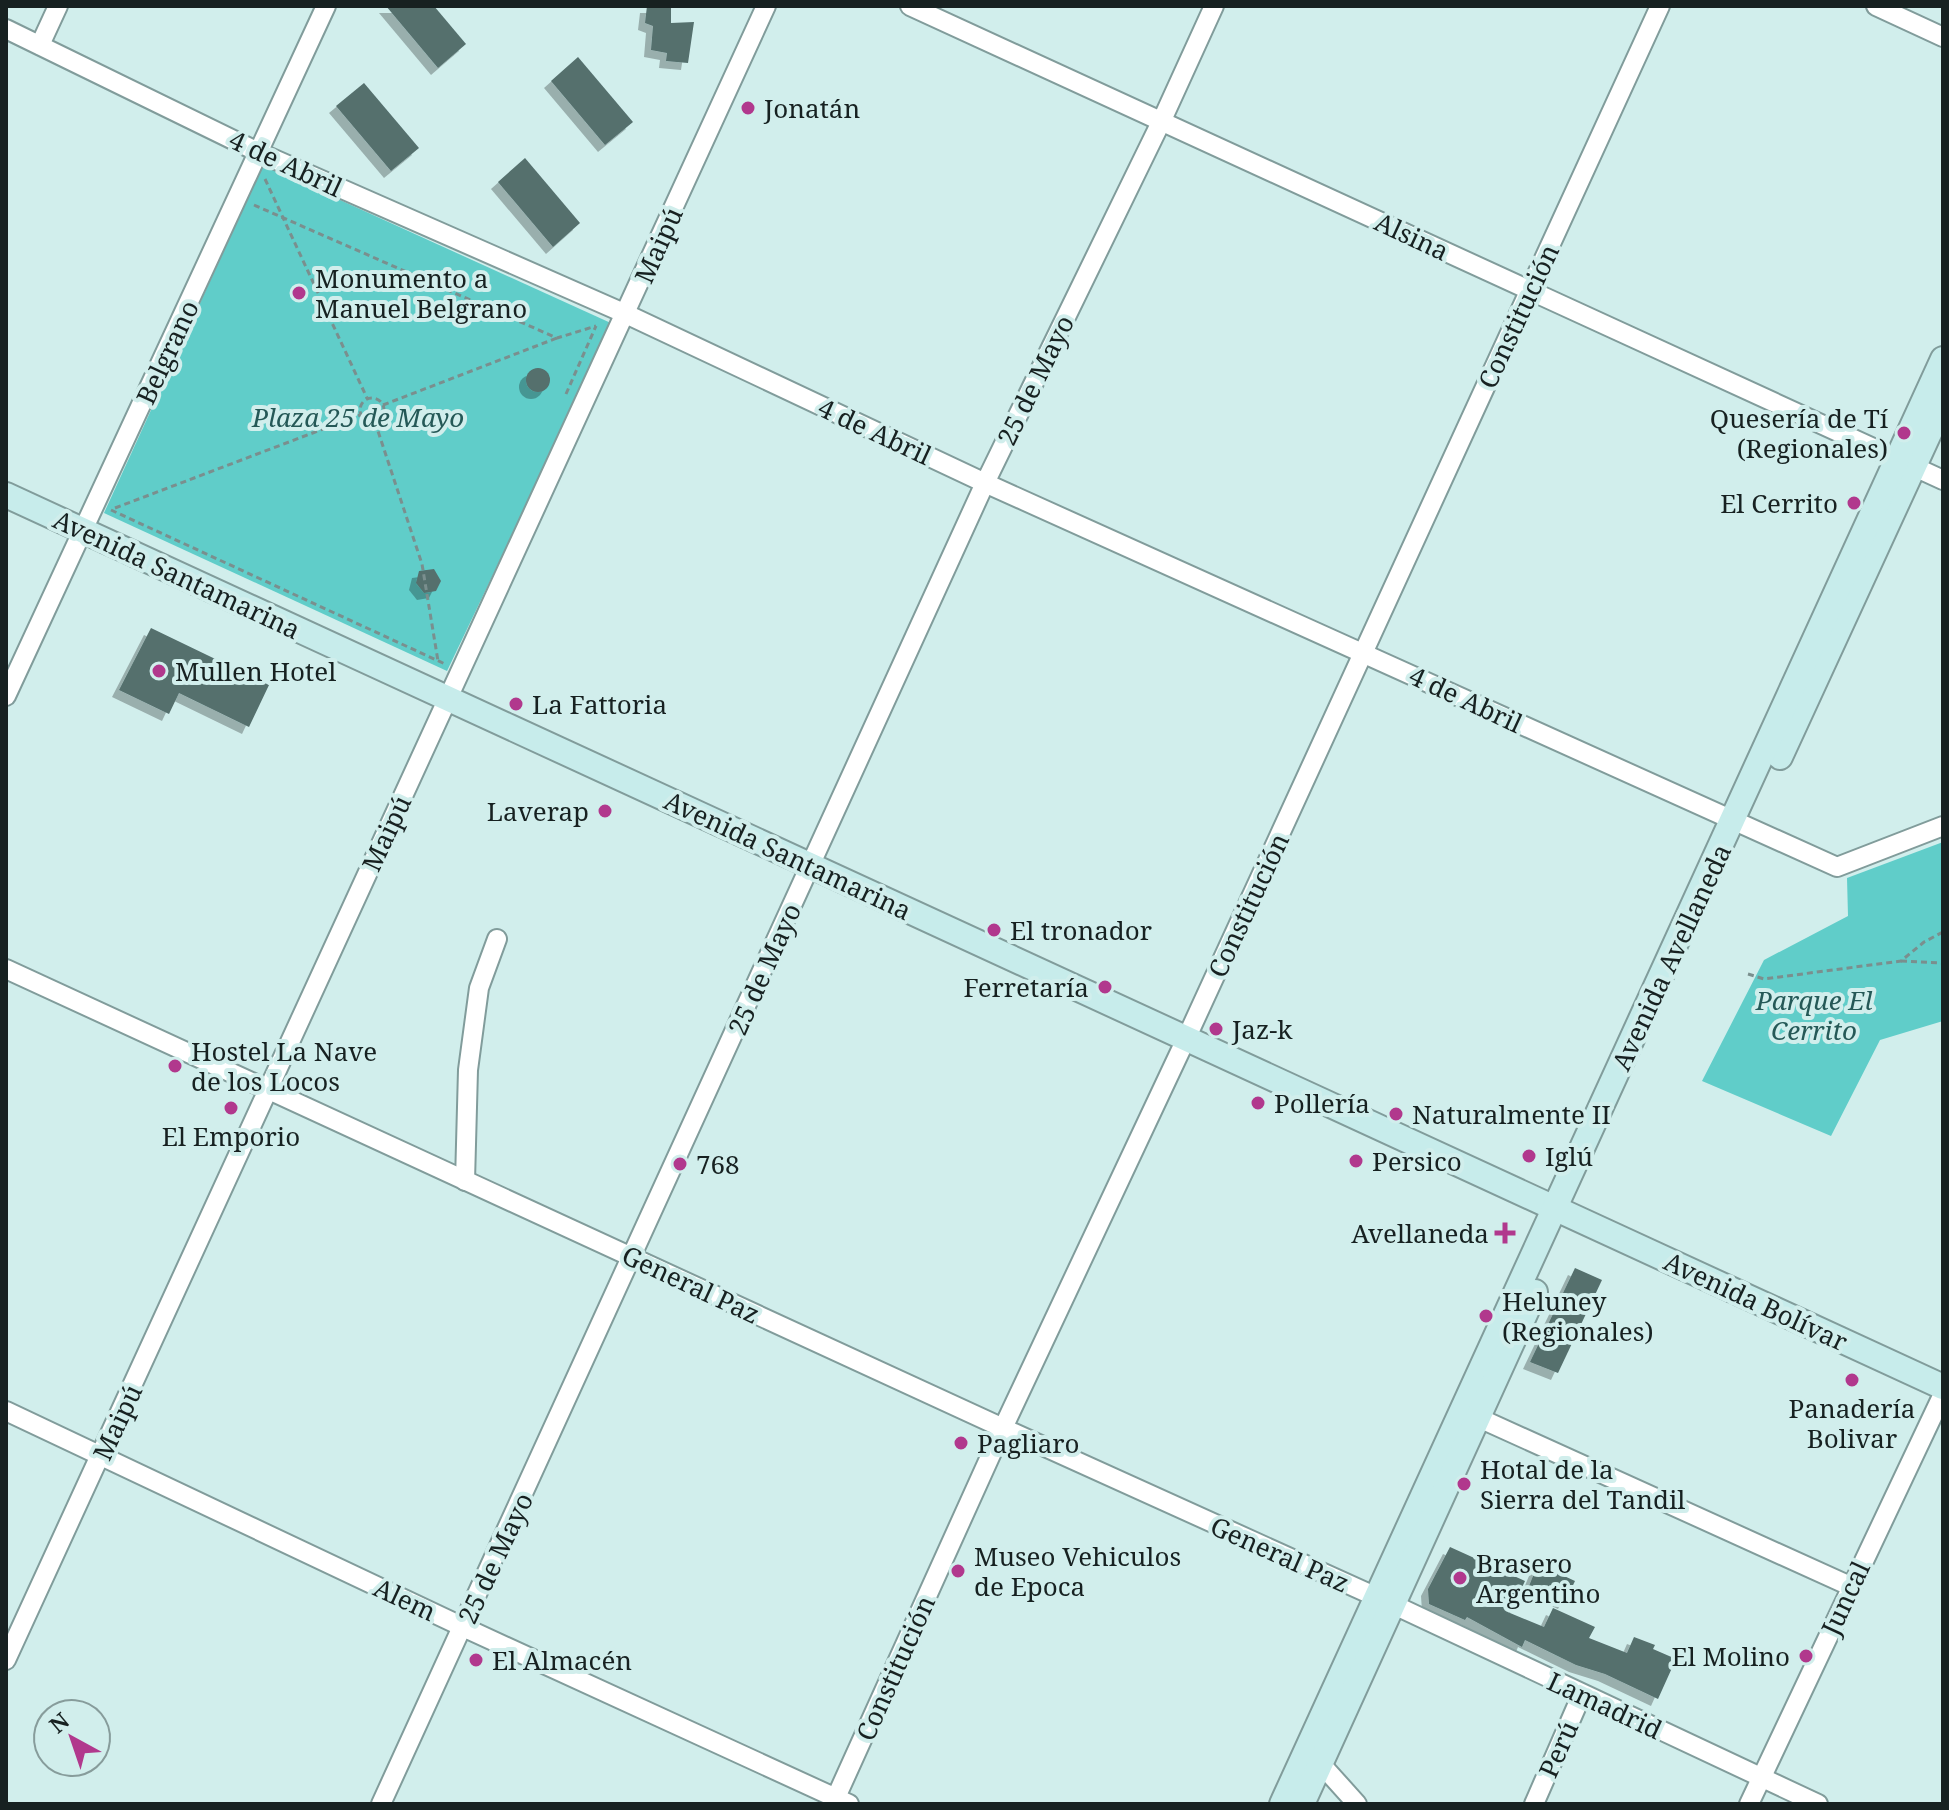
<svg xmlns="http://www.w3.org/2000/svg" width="1949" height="1810" font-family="'Noto Serif',serif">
	<defs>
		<filter id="shadow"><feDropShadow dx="-7" dy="7" stdDeviation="0" flood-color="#0004"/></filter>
	</defs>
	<rect width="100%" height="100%" fill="#d1eeec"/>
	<g fill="#60cdc9">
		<polygon points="263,165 613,324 447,671 104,513"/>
		<polygon points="1943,842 1943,1021 1880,1040 1831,1136 1702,1081 1764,960 1848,916 1847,878"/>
	</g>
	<g fill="#546f6d" filter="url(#shadow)">
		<polygon points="386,6 434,6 466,44 438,68"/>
		<polygon points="647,6 671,6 671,23 694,22 688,63 666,61 667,53 651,50 653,26 645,23"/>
		<polygon points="578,57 633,122 605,145 551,81"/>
		<polygon points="364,83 419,148 391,171 336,106"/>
		<polygon points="525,158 580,223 553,247 498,182"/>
		<circle cx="538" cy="380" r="12"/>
		<polygon points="434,569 441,581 436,591 424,593 416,583 419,571"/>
		<polygon points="151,628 269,685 249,727 179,693 169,714 119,690"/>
		<polygon points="1575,1268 1602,1280 1558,1373 1530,1362"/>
		<polygon points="1450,1547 1525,1581 1510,1613 1544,1627 1553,1608 1595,1627 1589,1638 1627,1653 1634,1637 1655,1645 1653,1649 1676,1659 1658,1699 1605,1674 1576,1665 1525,1640 1522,1647 1467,1617 1465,1620 1429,1604 1428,1589"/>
		<polygon points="1538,1564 1575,1581 1565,1602 1529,1586"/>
	</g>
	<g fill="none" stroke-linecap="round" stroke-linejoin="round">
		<g stroke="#819c9b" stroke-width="22">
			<g id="minor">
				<polyline points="910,6 1943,480"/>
				<polyline points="1876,6 1943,37"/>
				<polyline points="6,29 258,152 626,314 985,483 1837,867 1943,826"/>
				<polyline points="40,45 58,6"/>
				<polyline points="6,696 326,6"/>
				<polyline points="6,969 1003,1428 1392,1604 1818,1804"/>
				<polyline points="465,1181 468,1070 479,988 497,939"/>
				<polyline points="6,1411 463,1627 849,1804"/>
				<polyline points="1479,1418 1850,1586"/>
				<polyline points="6,1660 766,6"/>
				<polyline points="1321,1764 1357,1804"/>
				<polyline points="381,1804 985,483 1162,120 1214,6"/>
				<polyline points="833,1804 1003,1428 1186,1039 1660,6"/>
				<polyline points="1534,1804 1582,1694"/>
				<polyline points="1749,1804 1943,1394"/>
			</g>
		</g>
		<g stroke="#819c9b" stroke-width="28">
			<g id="secondary">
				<polyline points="6,495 1943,1387"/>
				<polyline points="1780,757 1943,403"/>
				<polyline points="1282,1804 1943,359"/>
				<polyline points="1302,1804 1535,1292"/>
			</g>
		</g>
		<g stroke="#7a8f8e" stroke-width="3" stroke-dasharray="6 4" stroke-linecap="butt">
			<polyline points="265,179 367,398"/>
			<polyline points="254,205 557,338 596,326"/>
			<polyline points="566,394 596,326"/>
			<circle cx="372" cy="410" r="12"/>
			<polyline points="383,405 557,338"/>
			<polyline points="375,422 422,564 438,661"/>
			<polyline points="115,508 360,415"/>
			<polyline points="111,510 445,664"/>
			<polyline points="1901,961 1943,963"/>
			<polyline points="1748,974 1764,979 1901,961 1924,942 1943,932"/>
		</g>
		<use href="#minor" stroke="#fff" stroke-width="18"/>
		<use href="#secondary" stroke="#c7eceb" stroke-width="24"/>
	</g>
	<g fill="#b1388d" stroke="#d1eeec" stroke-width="3">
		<circle cx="748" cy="108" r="8"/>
		<circle cx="299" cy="293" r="8"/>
		<circle cx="1904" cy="433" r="8"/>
		<circle cx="1854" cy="503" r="8"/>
		<circle cx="159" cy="671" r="8"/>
		<circle cx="516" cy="704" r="8"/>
		<circle cx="605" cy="811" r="8"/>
		<circle cx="994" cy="930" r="8"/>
		<circle cx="1105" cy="987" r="8"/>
		<circle cx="1216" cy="1029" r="8"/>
		<circle cx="175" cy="1066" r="8"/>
		<circle cx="1258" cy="1103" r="8"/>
		<circle cx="231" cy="1108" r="8"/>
		<circle cx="1396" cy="1114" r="8"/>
		<circle cx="1529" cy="1156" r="8"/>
		<circle cx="1356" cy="1161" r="8"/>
		<circle cx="680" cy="1164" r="8"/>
		<path d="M1501 1221h8v8h8v8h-8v8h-8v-8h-8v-8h8z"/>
		<circle cx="1486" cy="1316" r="8"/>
		<circle cx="1852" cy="1380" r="8"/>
		<circle cx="961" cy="1443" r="8"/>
		<circle cx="1464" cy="1484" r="8"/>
		<circle cx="958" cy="1571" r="8"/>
		<circle cx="1460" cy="1578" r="8"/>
		<circle cx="1806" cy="1656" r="8"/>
		<circle cx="476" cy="1660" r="8"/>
	</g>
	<g text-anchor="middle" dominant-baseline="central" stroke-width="8" stroke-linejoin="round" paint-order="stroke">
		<g font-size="26" fill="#172121" stroke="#d1eeec" text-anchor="start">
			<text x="764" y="108">Jonatán</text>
			<text x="315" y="278">Monumento a<tspan x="315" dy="30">Manuel Belgrano</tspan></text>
			<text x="1888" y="418" text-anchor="end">Quesería de Tí<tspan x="1888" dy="30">(Regionales)</tspan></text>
			<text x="1838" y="503" text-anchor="end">El Cerrito</text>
			<text x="175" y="671">Mullen Hotel</text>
			<text x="532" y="704">La Fattoria</text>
			<text x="589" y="811" text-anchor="end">Laverap</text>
			<text x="1010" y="930">El tronador</text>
			<text x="1089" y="987" text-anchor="end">Ferretaría</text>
			<text x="1232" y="1029">Jaz-k</text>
			<text x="191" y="1051">Hostel La Nave<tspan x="191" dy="30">de los Locos</tspan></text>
			<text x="1274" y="1103">Pollería</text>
			<text x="1412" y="1114">Naturalmente II</text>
			<text x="231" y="1136" text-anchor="middle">El Emporio</text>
			<text x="1545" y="1156">Iglú</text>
			<text x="1372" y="1161">Persico</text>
			<text x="696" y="1164">768</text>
			<text x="1489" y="1233" text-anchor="end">Avellaneda</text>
			<text x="1502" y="1301">Heluney<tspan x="1502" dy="30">(Regionales)</tspan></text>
			<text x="1852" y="1408" text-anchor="middle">Panadería<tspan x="1852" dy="30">Bolivar</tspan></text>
			<text x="977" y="1443">Pagliaro</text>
			<text x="1480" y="1469">Hotal de la<tspan x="1480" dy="30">Sierra del Tandil</tspan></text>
			<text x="974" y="1556">Museo Vehiculos<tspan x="974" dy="30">de Epoca</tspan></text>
			<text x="1476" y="1563">Brasero<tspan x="1476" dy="30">Argentino</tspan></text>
			<text x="1790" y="1656" text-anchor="end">El Molino</text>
			<text x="492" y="1660">El Almacén</text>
		</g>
		<g font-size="26" fill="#172121" stroke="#d1eeec">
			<text transform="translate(286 163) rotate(25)">4 de Abril</text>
			<text transform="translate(1412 236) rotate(25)">Alsina</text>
			<text transform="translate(658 245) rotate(-66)">Maipú</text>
			<text transform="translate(1518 316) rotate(-65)">Constitución</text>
			<text transform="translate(167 352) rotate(-65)">Belgrano</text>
			<text transform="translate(1035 380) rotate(-64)">25 de Mayo</text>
			<text transform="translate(875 431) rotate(25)">4 de Abril</text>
			<text transform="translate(177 574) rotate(25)">Avenida Santamarina</text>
			<text transform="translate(1466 699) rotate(25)">4 de Abril</text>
			<text transform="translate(386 833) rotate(-65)">Maipú</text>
			<text transform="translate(788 855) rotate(25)">Avenida Santamarina</text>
			<text transform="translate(1248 905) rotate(-65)">Constitución</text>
			<text transform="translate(1671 957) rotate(-65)">Avenida Avellaneda</text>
			<text transform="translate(764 969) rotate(-66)">25 de Mayo</text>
			<text transform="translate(691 1284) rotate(25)">General Paz</text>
			<text transform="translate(1756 1301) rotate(25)">Avenida Bolívar</text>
			<text transform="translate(117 1422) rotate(-65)">Maipú</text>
			<text transform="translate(1280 1554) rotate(24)">General Paz</text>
			<text transform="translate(495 1558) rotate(-65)">25 de Mayo</text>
			<text transform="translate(1845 1598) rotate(-65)">Juncal</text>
			<text transform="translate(405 1599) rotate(25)">Alem</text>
			<text transform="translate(895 1668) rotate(-66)">Constitución</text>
			<text transform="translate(1605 1705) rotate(25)">Lamadrid</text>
			<text transform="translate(1558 1749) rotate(-66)">Perú</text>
		</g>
		<g font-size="26" font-style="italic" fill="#255957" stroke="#d1eeec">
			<text x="358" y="417">Plaza 25 de Mayo</text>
			<text x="1814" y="1000">Parque El<tspan x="1814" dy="30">Cerrito</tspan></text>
		</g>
	</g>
	<rect width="1949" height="1810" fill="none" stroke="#172121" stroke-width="16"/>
	<g transform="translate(72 1738) rotate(320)"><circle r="38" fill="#d1eeec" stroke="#879c9b" stroke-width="2"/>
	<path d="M0-6L14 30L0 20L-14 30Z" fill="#b1388d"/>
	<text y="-12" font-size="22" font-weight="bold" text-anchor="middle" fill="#172121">N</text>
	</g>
</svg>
